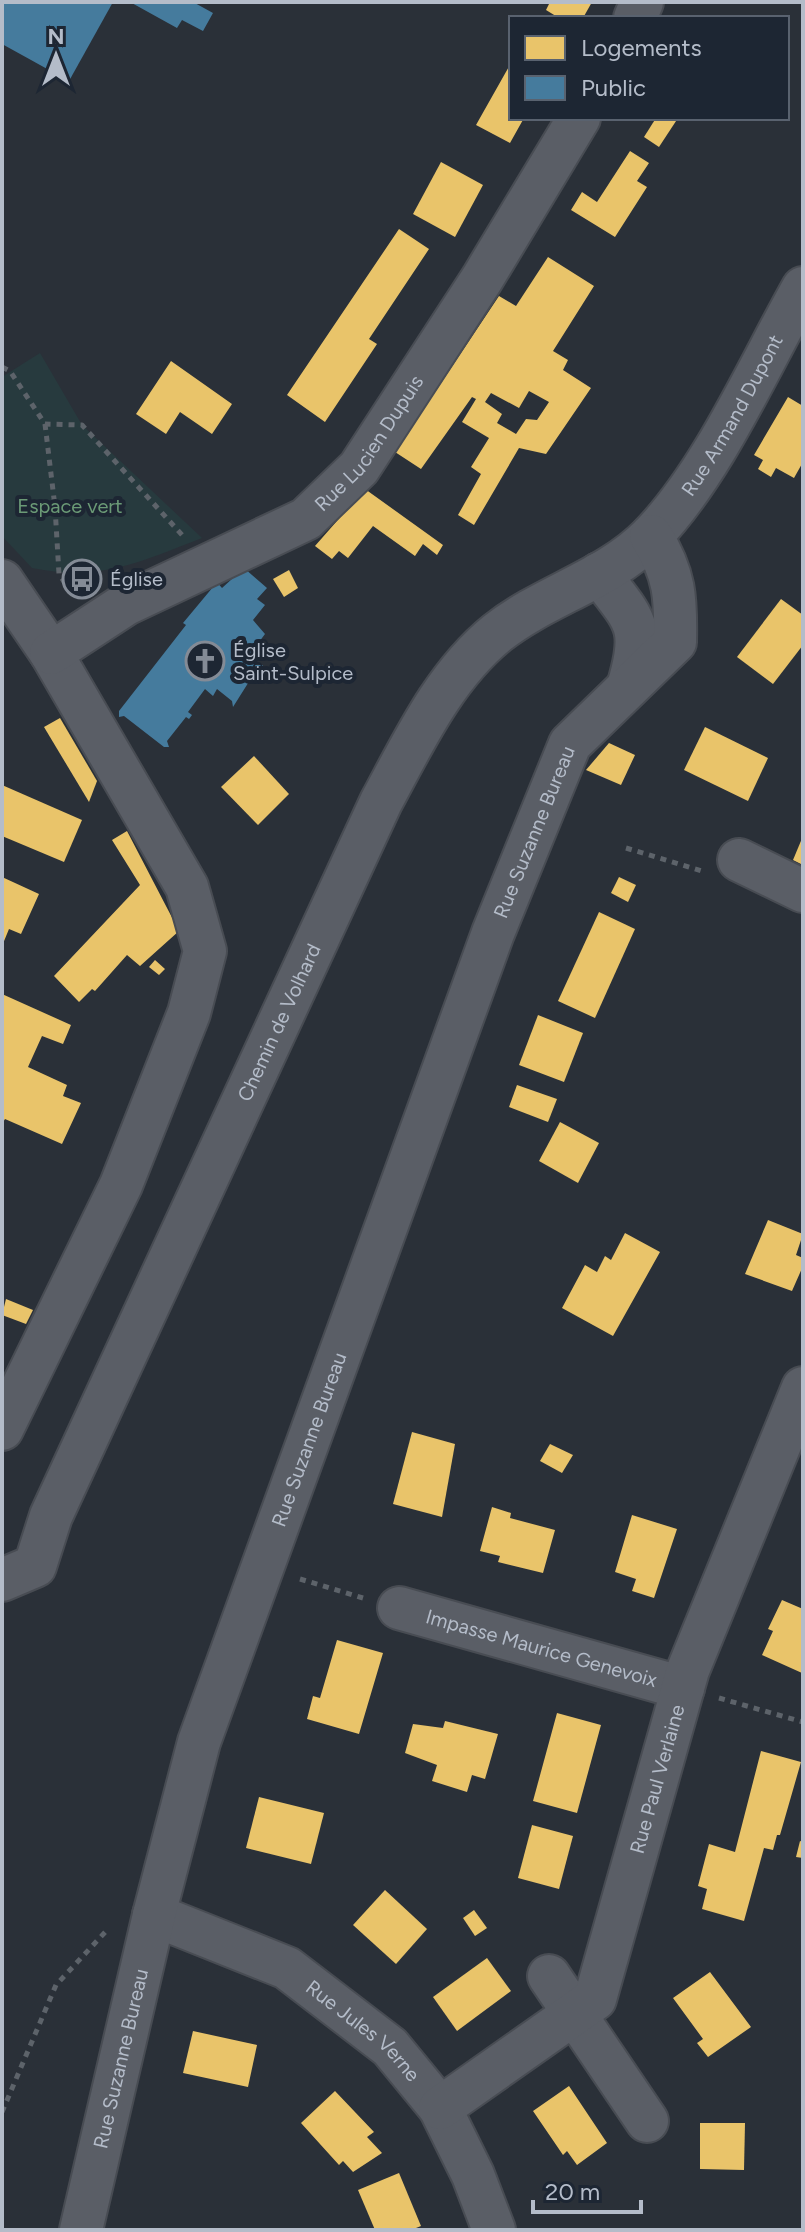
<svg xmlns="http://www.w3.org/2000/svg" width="805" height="2232" font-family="Figtree,sans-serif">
	<rect width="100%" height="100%" fill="#2a3038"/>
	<path fill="#273a3e" d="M 40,353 L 82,425 L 202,538 C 140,562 100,582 32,568 L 2,536 L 2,377 Z"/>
	<g fill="#e9c46a" fill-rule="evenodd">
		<polygon points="550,2 592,2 583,18 559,18 546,10"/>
		<polygon points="511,63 511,118 524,118 510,143 476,125"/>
		<polygon points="656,118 678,118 659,147 644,137"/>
		<polygon points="630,151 649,163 637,181 647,187 615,237 571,210 582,192 597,202"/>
		<polygon points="441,162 483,185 455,237 413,214"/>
		<polygon points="399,229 429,249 369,339 377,344 325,422 287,395"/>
		<path d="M 548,257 L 594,286 L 553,351 L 568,360 L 563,370 L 591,388 L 546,454 L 519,448 L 474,525 L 458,515 L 481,474 L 471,467 L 489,438 L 462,422 L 476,399 L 472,397 L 421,469 L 395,452 L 499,296 L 516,306 ZM 529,391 L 549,402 L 537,420 L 526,419 L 516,434 L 497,423 L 502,414 L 485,402 L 491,393 L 519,408 Z"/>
		<polygon points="171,361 232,404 212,434 180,412 166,434 136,414"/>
		<polygon points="788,397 803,406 803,462 794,478 776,468 771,477 758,469 763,460 754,455"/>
		<polygon points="365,489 443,545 437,555 423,544 415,556 373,526 348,558 339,551 332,559 315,546"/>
		<polygon points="289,570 298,588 284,597 273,579"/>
		<polygon points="781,599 803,615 803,645 773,684 737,657"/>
		<polygon points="60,718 97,781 89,802 44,727"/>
		<polygon points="705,727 768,758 748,801 684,770"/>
		<polygon points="609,743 635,755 621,785 586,770"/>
		<polygon points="254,756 289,794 258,825 221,787"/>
		<polygon points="2,785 82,820 64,862 2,836"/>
		<polygon points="127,831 179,931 140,966 127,955 95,991 92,989 79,1002 54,976 140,885 112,840"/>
		<polygon points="803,836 803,865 793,860"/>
		<polygon points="2,877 39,894 21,934 9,929 2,946"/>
		<polygon points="619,877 636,885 628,902 611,893"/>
		<polygon points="599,912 635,929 595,1018 558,1001"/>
		<polygon points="155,960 165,969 159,975 149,967"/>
		<polygon points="2,994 71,1025 63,1044 42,1036 28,1067 67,1085 63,1096 81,1103 62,1144 5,1119 2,1124"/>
		<polygon points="538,1015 583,1033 564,1082 519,1065"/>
		<polygon points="517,1085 557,1099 548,1122 509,1107"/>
		<polygon points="560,1122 599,1143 578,1183 539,1161"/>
		<polygon points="768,1220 803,1234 796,1255 803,1258 803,1266 792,1291 745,1274"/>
		<polygon points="625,1233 660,1252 613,1336 562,1308 585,1265 597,1272 605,1256 611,1260"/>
		<polygon points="6,1299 33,1310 26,1324 2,1315"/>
		<polygon points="412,1432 455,1444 442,1517 393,1504"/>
		<polygon points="550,1444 573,1455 562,1473 540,1461"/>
		<polygon points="492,1507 511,1513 510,1518 555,1530 543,1573 498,1562 500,1556 480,1551"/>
		<polygon points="632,1515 677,1529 654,1598 632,1591 636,1579 615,1572"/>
		<polygon points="782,1600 803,1609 802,1673 762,1655 773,1631 768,1629"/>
		<polygon points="337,1640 383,1653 359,1734 307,1719 313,1696 320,1698"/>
		<polygon points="557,1713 601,1725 577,1813 533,1801"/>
		<polygon points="445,1721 498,1734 485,1779 472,1775 467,1792 432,1781 437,1765 405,1753 413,1724 443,1728"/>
		<polygon points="761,1751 801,1762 780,1835 777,1835 773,1850 764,1848 744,1921 702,1909 707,1889 698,1886 709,1844 735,1852"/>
		<polygon points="259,1797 324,1813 311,1864 246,1848"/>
		<polygon points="532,1825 573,1836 559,1889 518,1878"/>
		<polygon points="800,1841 803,1842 803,1858 796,1857"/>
		<polygon points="385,1890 427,1929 396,1964 353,1925"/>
		<polygon points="474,1910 487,1928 475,1936 463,1918"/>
		<polygon points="487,1958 511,1991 457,2031 433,1997"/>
		<polygon points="710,1972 751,2027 708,2057 697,2043 703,2039 673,1998"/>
		<polygon points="193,2031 257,2045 248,2087 183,2073"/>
		<polygon points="569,2086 607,2143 577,2165 567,2151 563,2155 533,2111"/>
		<polygon points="335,2091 374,2132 367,2137 382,2153 353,2172 343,2161 339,2165 301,2123"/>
		<polygon points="700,2123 745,2123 744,2170 700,2169"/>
		<polygon points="399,2173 421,2226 411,2230 375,2230 358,2190"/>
	</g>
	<g fill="#457b9d">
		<polygon points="2,2 113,2 69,81 2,44"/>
		<polygon points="130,2 193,2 213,13 203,31 182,20 177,28"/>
		<polygon points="244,568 267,588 257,599 265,605 253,620 265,634 247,658 255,665 263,665 263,668 257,669 233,707 232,701 217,689 213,696 205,689 188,712 192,715 189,719 186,717 167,741 169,747 164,747 124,716 119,717 119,711 186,625 183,623 213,587 215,580 222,588"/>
	</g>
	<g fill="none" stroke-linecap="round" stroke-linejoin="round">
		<g stroke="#484c53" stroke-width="46">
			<g id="minor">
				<polyline points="635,18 642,2"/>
				<path d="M 599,574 C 636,622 646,626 628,687"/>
				<polyline points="2,581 51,653 187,887 205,951 189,1013 121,1185 2,1429"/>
				<path id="s1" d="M 51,653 L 126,604 L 306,519 L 359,468 L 482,279 L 579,118"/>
				<polyline points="739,860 803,891"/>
				<path id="s2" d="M 2,1580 L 35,1566 L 51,1516 L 381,802 C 413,743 444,676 497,633 C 545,595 608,580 651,536 C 713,472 759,366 803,288"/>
				<path id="s3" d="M 399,1608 L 683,1688"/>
				<path id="s4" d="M 154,1915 L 287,1968 L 390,2047 L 440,2108 L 473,2175 L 494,2230"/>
				<polyline points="549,1976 647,2121"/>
				<path id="s5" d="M 440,2108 L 595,1999 L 688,1670 L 803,1388"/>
				<path id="s6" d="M 81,2230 L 154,1915 L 199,1742 L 493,933 L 570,744 L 675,642 C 676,598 675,574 651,536"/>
			</g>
		</g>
		<g stroke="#5d636a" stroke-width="5" stroke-dasharray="6 6" stroke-linecap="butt">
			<polyline points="2,367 10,371 45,424 82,425 183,536"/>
			<polyline points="45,424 55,507 59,574 72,594"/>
			<polyline points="626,848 702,871"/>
			<polyline points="300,1579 363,1598"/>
			<polyline points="719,1698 803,1722"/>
			<polyline points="2,2112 56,1985 109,1928"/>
		</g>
		<use href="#minor" stroke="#5a5e66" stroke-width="42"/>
	</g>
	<defs>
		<g id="bus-ring" transform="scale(2)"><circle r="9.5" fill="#1d2633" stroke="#848b96" stroke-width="1.5"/><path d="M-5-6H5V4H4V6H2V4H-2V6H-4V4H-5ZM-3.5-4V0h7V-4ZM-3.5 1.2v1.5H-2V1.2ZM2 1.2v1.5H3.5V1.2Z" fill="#848b96"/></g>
		<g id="church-ring" transform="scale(2)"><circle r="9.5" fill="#1d2633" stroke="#848b96" stroke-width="1.5"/><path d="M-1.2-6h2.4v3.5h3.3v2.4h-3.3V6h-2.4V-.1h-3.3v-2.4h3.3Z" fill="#848b96"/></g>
	</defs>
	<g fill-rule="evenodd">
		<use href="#bus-ring" x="82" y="579"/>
		<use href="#church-ring" x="205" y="661"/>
	</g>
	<g text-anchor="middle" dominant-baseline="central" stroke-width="8" stroke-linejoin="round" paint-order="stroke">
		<g font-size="20" fill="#b4bcc9" stroke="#1d2633">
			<text stroke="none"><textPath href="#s2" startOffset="1410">Rue Armand Dupont</textPath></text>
			<text stroke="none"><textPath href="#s1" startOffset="388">Rue Lucien Dupuis</textPath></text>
			<text stroke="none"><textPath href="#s6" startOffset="1472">Rue Suzanne Bureau</textPath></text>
			<text stroke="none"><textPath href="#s2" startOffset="632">Chemin de Volhard</textPath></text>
			<text stroke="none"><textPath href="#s6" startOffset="824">Rue Suzanne Bureau</textPath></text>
			<text stroke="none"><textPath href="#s3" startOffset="148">Impasse Maurice Genevoix</textPath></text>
			<text stroke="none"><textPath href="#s5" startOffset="418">Rue Paul Verlaine</textPath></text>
			<text stroke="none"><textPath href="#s4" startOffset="242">Rue Jules Verne</textPath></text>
			<text stroke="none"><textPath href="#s6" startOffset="176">Rue Suzanne Bureau</textPath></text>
		</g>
		<g font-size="20" fill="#6b9a76" stroke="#1d2633">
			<text x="70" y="506">Espace vert</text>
		</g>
		<g font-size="20" fill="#b4bcc9" stroke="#1d2633" text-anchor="start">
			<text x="110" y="579">Église</text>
			<text x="233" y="650">Église<tspan x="233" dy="23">Saint-Sulpice</tspan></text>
		</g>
	</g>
	<rect width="805" height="2232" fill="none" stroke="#b4bcc9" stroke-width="8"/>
	<rect x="509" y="16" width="280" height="104" fill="#1d2633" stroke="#59626f" stroke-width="2"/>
	<rect x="525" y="36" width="40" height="24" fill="#e9c46a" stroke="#59626f" stroke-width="2"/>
	<text x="581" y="56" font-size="24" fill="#b4bcc9">Logements</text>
	<rect x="525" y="76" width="40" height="24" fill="#457b9d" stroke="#59626f" stroke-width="2"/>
	<text x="581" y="96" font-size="24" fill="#b4bcc9">Public</text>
	<g transform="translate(56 56)" stroke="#1d2633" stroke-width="6" paint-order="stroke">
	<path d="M0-6L14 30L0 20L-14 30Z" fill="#b4bcc9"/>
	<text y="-12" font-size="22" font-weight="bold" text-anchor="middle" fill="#b4bcc9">N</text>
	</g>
	<path d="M533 2200v12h108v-12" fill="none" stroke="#b4bcc9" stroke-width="4"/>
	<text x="545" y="2200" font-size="24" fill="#b4bcc9" stroke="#1d2633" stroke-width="6" paint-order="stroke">20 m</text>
</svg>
